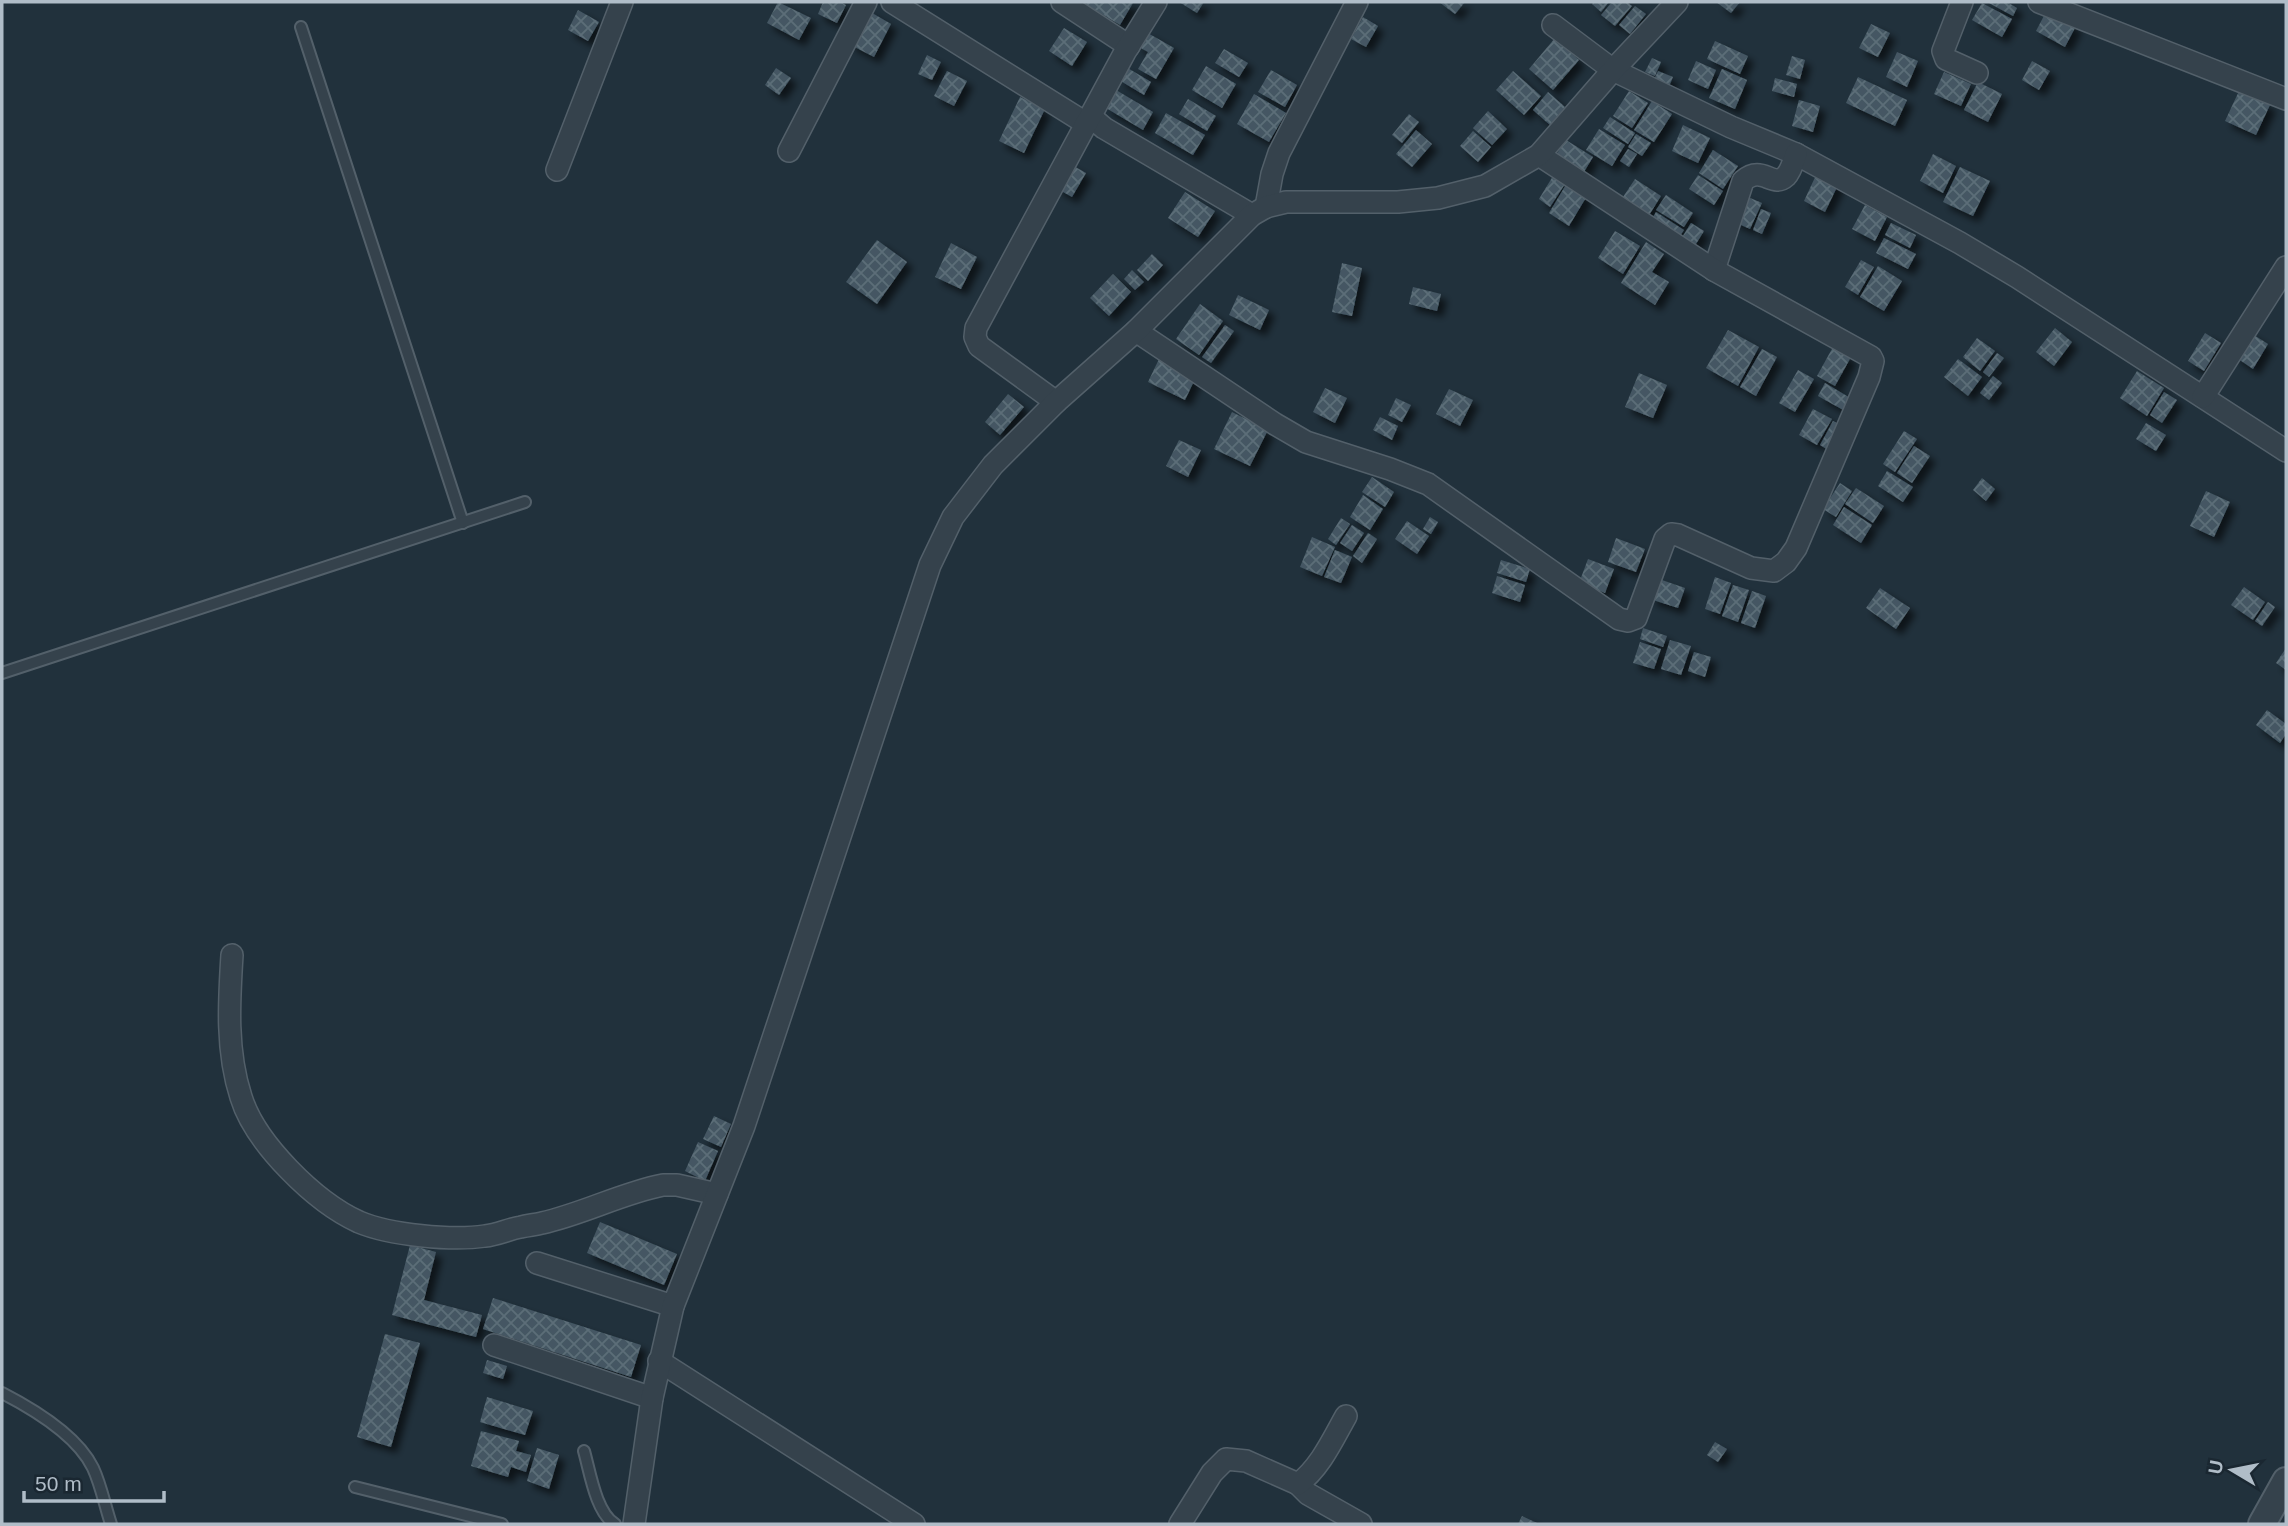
<svg xmlns="http://www.w3.org/2000/svg" width="2288" height="1526" font-family="Arial,sans-serif">
	<defs>
		<pattern id="building-cross-hatch" width="8" height="8" patternUnits="userSpaceOnUse" patternTransform="scale(1.75)"><rect width="8" height="8" fill="#445763"/><path d="M0 0l8 8M0 8l8-8" fill="none" stroke="#5c6d78"/></pattern>
		<filter id="shadow"><feDropShadow dx="6" dy="6" stdDeviation="3.5" flood-color="#0009"/></filter>
	</defs>
	<rect width="100%" height="100%" fill="#21313c"/>
	<g fill="url(#building-cross-hatch)" filter="url(#shadow)">
		<polygon points="778,2 811,18 799,40 767,23"/>
		<polygon points="823,2 840,2 846,5 837,23 818,14"/>
		<polygon points="1082,2 1130,2 1133,3 1120,25"/>
		<polygon points="1179,2 1204,2 1197,13"/>
		<polygon points="1439,2 1465,2 1455,14"/>
		<polygon points="1594,2 1609,2 1601,12 1592,4"/>
		<polygon points="1612,2 1627,2 1632,6 1615,26 1601,15"/>
		<polygon points="1716,2 1740,2 1731,13"/>
		<polygon points="1987,2 2007,2 2017,8 2013,16"/>
		<polygon points="1982,3 2012,19 2002,37 1972,20"/>
		<polygon points="1635,6 1646,14 1630,34 1619,25"/>
		<polygon points="578,10 599,22 588,41 568,30"/>
		<polygon points="867,10 891,24 874,57 849,44"/>
		<polygon points="2047,10 2076,26 2065,47 2036,31"/>
		<polygon points="1363,17 1378,26 1366,47 1351,39"/>
		<polygon points="1871,24 1890,33 1878,57 1859,48"/>
		<polygon points="1064,28 1087,42 1072,66 1049,51"/>
		<polygon points="1146,32 1174,48 1156,79 1138,69 1148,52 1137,46"/>
		<polygon points="1555,38 1579,60 1553,90 1529,69"/>
		<polygon points="1715,41 1748,56 1740,74 1707,59"/>
		<polygon points="1224,49 1248,63 1239,77 1215,63"/>
		<polygon points="1897,52 1918,61 1907,87 1886,77"/>
		<polygon points="927,55 941,62 932,80 918,74"/>
		<polygon points="1792,56 1805,60 1800,79 1786,75"/>
		<polygon points="1652,58 1661,62 1655,76 1645,72"/>
		<polygon points="1696,61 1716,70 1708,89 1688,80"/>
		<polygon points="2032,61 2050,71 2039,90 2022,80"/>
		<polygon points="1206,66 1236,84 1222,108 1192,90"/>
		<polygon points="1126,67 1151,82 1144,95 1119,80"/>
		<polygon points="776,68 791,78 779,95 765,85"/>
		<polygon points="1722,69 1747,80 1735,109 1709,98"/>
		<polygon points="1271,70 1297,85 1285,107 1258,92"/>
		<polygon points="947,71 967,81 954,106 934,96"/>
		<polygon points="1513,71 1541,96 1524,115 1496,90"/>
		<polygon points="1658,71 1673,77 1667,91 1652,84"/>
		<polygon points="1944,72 1971,84 1961,106 1934,94"/>
		<polygon points="1858,77 1907,100 1895,126 1846,103"/>
		<polygon points="1775,78 1797,84 1794,97 1772,91"/>
		<polygon points="1978,82 2002,94 1988,122 1964,110"/>
		<polygon points="1116,90 1153,112 1143,130 1106,108"/>
		<polygon points="1629,91 1648,103 1632,128 1613,116"/>
		<polygon points="2239,91 2270,105 2256,135 2225,121"/>
		<polygon points="1548,92 1565,107 1550,125 1533,110"/>
		<polygon points="1254,94 1286,113 1269,142 1237,124"/>
		<polygon points="1020,97 1045,109 1024,153 999,141"/>
		<polygon points="1188,99 1216,116 1207,131 1179,114"/>
		<polygon points="1799,100 1820,106 1813,132 1792,126"/>
		<polygon points="1652,101 1672,114 1654,142 1634,130"/>
		<polygon points="1488,111 1507,129 1492,145 1473,128"/>
		<polygon points="1166,113 1205,135 1193,155 1155,133"/>
		<polygon points="1409,114 1419,122 1402,143 1392,135"/>
		<polygon points="1610,117 1635,133 1628,144 1603,128"/>
		<polygon points="1683,125 1710,138 1698,163 1672,151"/>
		<polygon points="1599,129 1625,145 1612,166 1586,150"/>
		<polygon points="1416,130 1432,144 1412,167 1396,154"/>
		<polygon points="1473,131 1491,147 1478,162 1460,146"/>
		<polygon points="1636,134 1651,143 1642,156 1628,147"/>
		<polygon points="1566,140 1593,157 1584,172 1556,155"/>
		<polygon points="1628,149 1637,154 1629,167 1620,161"/>
		<polygon points="1713,150 1738,166 1723,189 1699,173"/>
		<polygon points="1933,154 1956,166 1943,193 1920,181"/>
		<polygon points="1070,164 1086,173 1072,197 1056,188"/>
		<polygon points="1960,167 1990,181 1973,216 1943,202"/>
		<polygon points="1817,173 1839,183 1825,212 1804,201"/>
		<polygon points="1698,175 1723,191 1714,205 1689,189"/>
		<polygon points="1553,176 1565,184 1550,207 1539,199"/>
		<polygon points="1635,179 1661,196 1646,220 1619,203"/>
		<polygon points="1567,183 1587,196 1569,226 1549,213"/>
		<polygon points="1185,192 1215,211 1198,237 1168,218"/>
		<polygon points="1666,195 1693,213 1684,227 1656,210"/>
		<polygon points="1743,195 1762,203 1750,229 1732,221"/>
		<polygon points="1865,205 1887,217 1875,241 1852,229"/>
		<polygon points="1761,209 1771,213 1762,234 1753,230"/>
		<polygon points="1656,212 1684,230 1676,242 1649,224"/>
		<polygon points="1691,223 1704,231 1691,252 1678,244"/>
		<polygon points="1891,223 1916,235 1910,248 1885,235"/>
		<polygon points="1615,231 1640,246 1623,274 1598,258"/>
		<polygon points="1884,238 1916,254 1908,269 1876,253"/>
		<polygon points="877,240 907,262 877,304 846,282"/>
		<polygon points="1646,242 1664,254 1652,272 1669,282 1655,305 1621,283"/>
		<polygon points="951,243 977,257 961,289 935,277"/>
		<polygon points="1152,254 1163,265 1148,281 1137,270"/>
		<polygon points="1861,260 1874,267 1858,295 1845,287"/>
		<polygon points="1342,263 1362,268 1352,316 1332,312"/>
		<polygon points="1878,266 1902,281 1884,311 1860,297"/>
		<polygon points="1132,270 1144,282 1135,290 1124,279"/>
		<polygon points="1113,274 1131,292 1109,316 1090,298"/>
		<polygon points="1413,287 1441,294 1437,311 1409,304"/>
		<polygon points="1238,295 1269,310 1260,330 1229,315"/>
		<polygon points="1200,304 1223,321 1199,355 1176,339"/>
		<polygon points="1225,325 1234,331 1211,363 1202,357"/>
		<polygon points="2055,328 2072,342 2054,366 2036,352"/>
		<polygon points="1728,330 1759,347 1738,386 1706,368"/>
		<polygon points="2249,332 2268,344 2253,369 2234,356"/>
		<polygon points="2205,333 2221,343 2204,371 2188,361"/>
		<polygon points="1977,338 1995,351 1980,371 1963,357"/>
		<polygon points="1833,347 1851,357 1835,386 1817,376"/>
		<polygon points="1762,349 1777,357 1756,396 1740,387"/>
		<polygon points="1997,353 2004,358 1989,377 1983,372"/>
		<polygon points="1159,359 1196,377 1185,400 1148,382"/>
		<polygon points="1958,359 1982,377 1968,396 1944,377"/>
		<polygon points="1798,370 1814,379 1795,412 1779,403"/>
		<polygon points="2137,371 2164,388 2147,416 2120,398"/>
		<polygon points="1639,373 1667,385 1653,418 1625,407"/>
		<polygon points="1993,376 2002,383 1989,400 1980,393"/>
		<polygon points="1825,383 1852,399 1845,411 1818,396"/>
		<polygon points="1325,388 1347,398 1335,423 1313,412"/>
		<polygon points="1449,389 1473,400 1460,426 1436,414"/>
		<polygon points="2164,392 2177,400 2162,423 2150,415"/>
		<polygon points="1008,394 1024,407 1000,435 985,422"/>
		<polygon points="1396,398 1411,405 1402,422 1388,415"/>
		<polygon points="1813,409 1832,419 1817,445 1799,435"/>
		<polygon points="1232,412 1268,430 1250,466 1214,449"/>
		<polygon points="1380,417 1398,426 1392,440 1373,430"/>
		<polygon points="1833,421 1846,428 1833,453 1820,445"/>
		<polygon points="2146,423 2166,435 2156,451 2136,439"/>
		<polygon points="1904,431 1917,439 1895,472 1883,464"/>
		<polygon points="1179,440 1201,450 1188,477 1166,466"/>
		<polygon points="1914,446 1930,456 1912,483 1897,473"/>
		<polygon points="1887,471 1913,487 1903,502 1878,486"/>
		<polygon points="1372,477 1394,492 1385,507 1362,492"/>
		<polygon points="1982,478 1995,489 1986,501 1973,490"/>
		<polygon points="1840,483 1852,491 1836,517 1823,509"/>
		<polygon points="1856,488 1884,506 1873,523 1845,504"/>
		<polygon points="2206,491 2230,502 2214,537 2190,526"/>
		<polygon points="1363,495 1383,509 1370,530 1350,517"/>
		<polygon points="1844,507 1872,525 1861,543 1833,525"/>
		<polygon points="1430,517 1438,522 1431,534 1423,529"/>
		<polygon points="1341,518 1350,524 1336,545 1328,539"/>
		<polygon points="1407,521 1429,536 1417,554 1395,539"/>
		<polygon points="1352,525 1364,533 1352,551 1340,543"/>
		<polygon points="1368,533 1377,539 1362,563 1353,556"/>
		<polygon points="1312,537 1335,547 1322,576 1300,567"/>
		<polygon points="1616,538 1645,549 1636,572 1608,562"/>
		<polygon points="1335,550 1352,557 1341,583 1324,577"/>
		<polygon points="1588,559 1614,569 1605,593 1579,583"/>
		<polygon points="1501,560 1530,569 1526,582 1497,573"/>
		<polygon points="1497,576 1525,585 1520,602 1492,593"/>
		<polygon points="1715,577 1731,583 1720,614 1705,609"/>
		<polygon points="1656,578 1685,588 1678,608 1650,599"/>
		<polygon points="1733,585 1749,590 1738,622 1722,616"/>
		<polygon points="2244,587 2265,602 2253,620 2231,605"/>
		<polygon points="1880,588 1910,608 1896,629 1866,608"/>
		<polygon points="1752,591 1766,596 1755,628 1741,623"/>
		<polygon points="2268,602 2275,607 2262,626 2255,621"/>
		<polygon points="1643,628 1667,636 1663,647 1640,639"/>
		<polygon points="1670,640 1691,646 1681,675 1661,669"/>
		<polygon points="1640,642 1661,649 1654,669 1633,663"/>
		<polygon points="2286,648 2286,670 2276,663"/>
		<polygon points="1694,652 1711,657 1705,677 1688,671"/>
		<polygon points="2267,710 2286,724 2286,734 2280,743 2256,725"/>
		<polygon points="714,1116 731,1124 721,1147 703,1139"/>
		<polygon points="698,1142 718,1151 705,1181 685,1171"/>
		<polygon points="600,1222 677,1254 664,1285 587,1253"/>
		<polygon points="410,1245 436,1252 424,1300 482,1315 476,1337 392,1315"/>
		<polygon points="493,1298 641,1345 631,1377 483,1329"/>
		<polygon points="385,1334 420,1343 391,1447 357,1437"/>
		<polygon points="487,1360 507,1366 503,1379 483,1373"/>
		<polygon points="487,1397 533,1411 525,1435 480,1422"/>
		<polygon points="481,1431 519,1441 516,1451 531,1455 526,1472 511,1467 508,1477 471,1466"/>
		<polygon points="1715,1442 1727,1449 1718,1462 1707,1455"/>
		<polygon points="537,1448 559,1455 549,1489 527,1481"/>
		<polygon points="1522,1516 1539,1524 1518,1524"/>
	</g>
	<g fill="none" stroke-linecap="round" stroke-linejoin="round">
		<g stroke="#53606a" stroke-width="14">
			<g id="service">
				<polyline points="301,27 463,523"/>
				<polyline points="2,673 525,502"/>
				<path d="M 2,1393 C 33,1409 77,1435 93,1468 C 101,1485 105,1506 111,1524"/>
				<path d="M 584,1451 C 590,1472 596,1513 615,1524"/>
				<polyline points="355,1487 502,1524"/>
			</g>
		</g>
		<g stroke="#53606a" stroke-width="24">
			<g id="minor">
				<polyline points="892,2 1087,124"/>
				<polyline points="1062,2 1129,46"/>
				<polyline points="1962,2 1943,51 1946,59 1977,73"/>
				<polyline points="2039,2 2286,99"/>
				<polyline points="1553,25 1613,70 1731,127 1796,154 1960,243 2017,277 2286,451"/>
				<polyline points="1091,117 1104,128 1252,215"/>
				<polyline points="789,151 866,2"/>
				<polyline points="557,170 622,2"/>
				<polyline points="1266,207 1272,174 1279,153 1357,2"/>
				<path d="M 1714,270 L 1743,181 C 1763,164 1772,189 1786,176 C 1791,171 1794,160 1796,154"/>
				<polyline points="1136,331 1275,424 1306,442 1390,469 1428,484 1619,619 1628,621 1636,618 1665,539 1671,534 1678,535 1751,568 1774,571 1786,562 1796,548 1869,377 1873,361 1871,357 1714,270 1539,155"/>
				<polyline points="2203,397 2286,267"/>
				<polyline points="1056,402 979,346 975,337 976,328 1125,52 1156,2"/>
				<path d="M 232,955 C 229,1002 226,1051 241,1097 C 255,1143 315,1202 359,1222 C 390,1235 452,1241 485,1236 C 497,1235 509,1229 521,1227 C 528,1225 535,1225 542,1223 C 583,1214 622,1193 663,1185 L 677,1185 L 717,1194"/>
				<polyline points="537,1263 673,1306"/>
				<polyline points="494,1345 652,1398"/>
				<polyline points="659,1361 914,1524"/>
				<polyline points="1298,1484 1308,1494 1361,1524"/>
				<polyline points="634,1524 652,1398 673,1306 744,1126 930,565 953,517 993,465 1056,402 1136,331 1252,215 1266,207 1286,202 1398,202 1438,198 1485,186 1539,155 1613,70 1677,2"/>
				<path d="M 1180,1524 L 1212,1473 L 1226,1459 L 1246,1461 L 1298,1484 C 1320,1468 1333,1439 1346,1416"/>
			</g>
		</g>
		<g stroke="#53606a" stroke-width="30">
			<polyline id="tertiary" points="2262,1524 2286,1481"/>
		</g>
		<use href="#service" stroke="#35424c" stroke-width="10"/>
		<use href="#minor" stroke="#35424c" stroke-width="21"/>
		<use href="#tertiary" stroke="#35424c" stroke-width="26"/>
	</g>
	<rect width="2288" height="1526" fill="none" stroke="#b0bdc8" stroke-width="7"/>
	<g transform="translate(2232 1470) rotate(280)" stroke="#1a2731" stroke-width="5" paint-order="stroke">
	<path d="M0-5L12 26L0 18L-12 26Z" fill="#b0bdc8"/>
	<text y="-10" font-size="19" font-weight="bold" text-anchor="middle" fill="#b0bdc8">U</text>
	</g>
	<path d="M24 1491v10h140v-10" fill="none" stroke="#b0bdc8" stroke-width="3.5"/>
	<text x="35" y="1491" font-size="21" fill="#b0bdc8" stroke="#1a2731" stroke-width="5" paint-order="stroke">50 m</text>
</svg>
